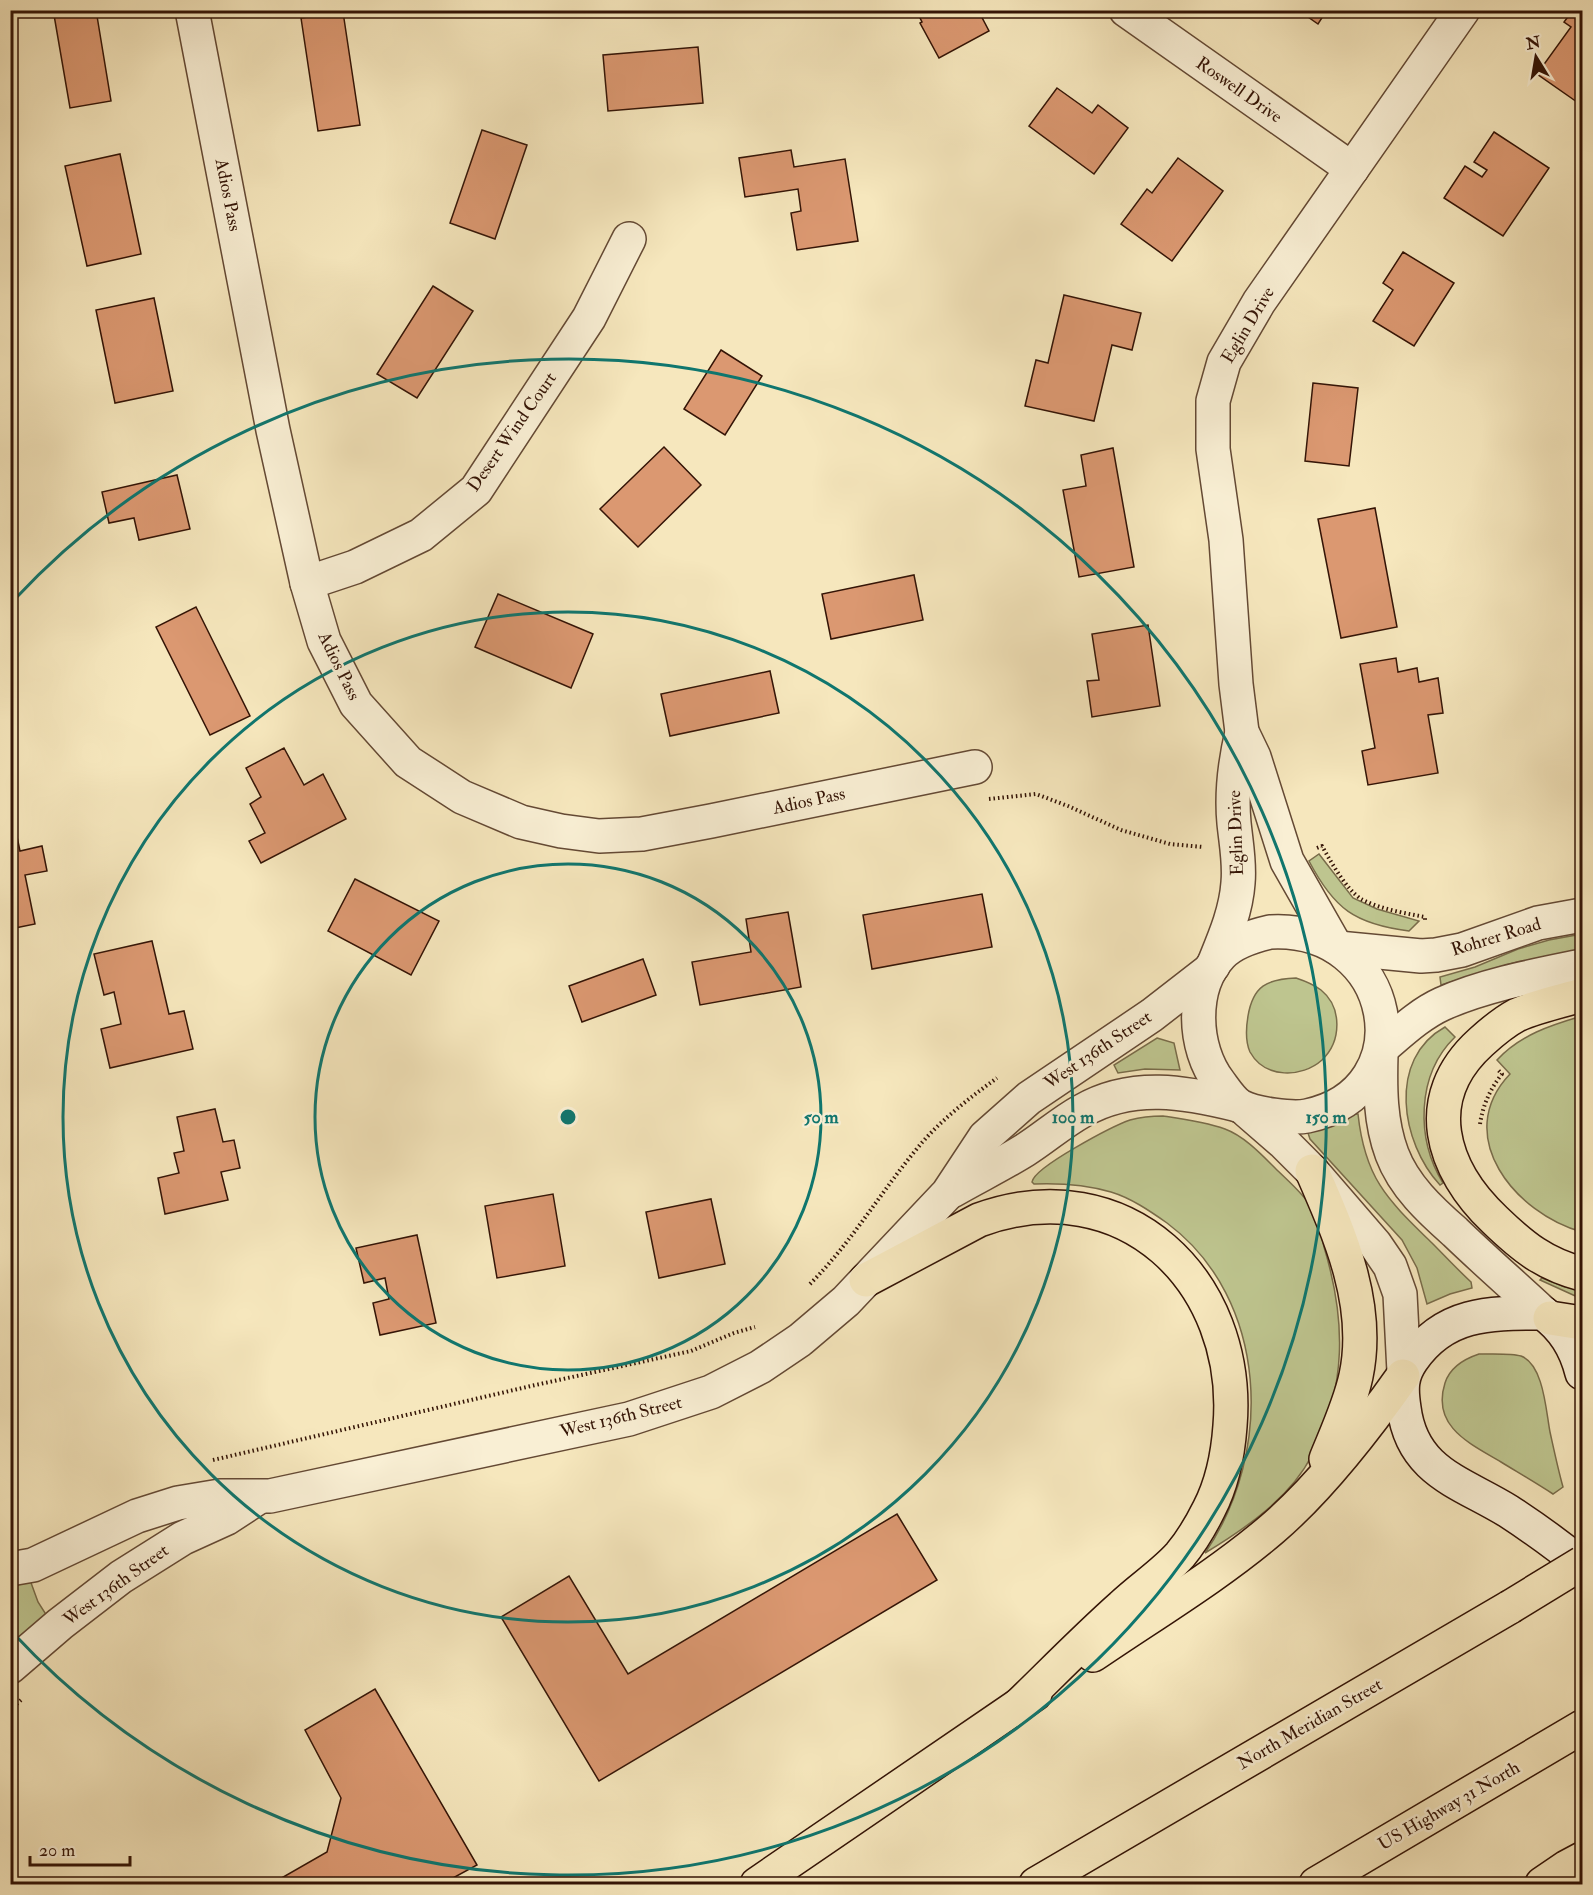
<svg xmlns="http://www.w3.org/2000/svg" width="1593" height="1895" font-family="'IM FELL Double Pica',serif">
	<rect width="100%" height="100%" fill="#f6e7bd"/>
	<filter id="stains"><feTurbulence type="fractalNoise" baseFrequency=".00333" numOctaves="4"/><feColorMatrix values="0 0 0 0 .2 0 0 0 0 .09 0 0 0 0 .02 0 0 0 .5 -.17"/></filter>
	<radialGradient id="worn" r=".72"><stop offset=".6" stop-color="#630" stop-opacity="0"/><stop offset="1" stop-color="#630" stop-opacity=".3"/></radialGradient>
	<g fill="#bec58f" stroke="#796c4a" stroke-width="1.5">
		<path d="M 1319,854 L 1353,898 L 1377,909 L 1419,921 L 1409,931 C 1355,924 1334,909 1309,861 Z"/>
		<polygon points="1582,934 1582,950 1513,963 1441,985 1440,977 1475,967 1518,949 1549,940"/>
		<path d="M 1296,978 C 1305,981 1313,984 1321,990 C 1342,1007 1342,1041 1322,1060 C 1302,1078 1265,1079 1250,1052 C 1245,1041 1246,1028 1248,1016 C 1253,986 1267,979 1296,978 Z"/>
		<path d="M 1582,1016 L 1582,1015 L 1582,1232 C 1516,1214 1451,1136 1510,1074 L 1497,1060 C 1520,1035 1551,1025 1582,1016 Z"/>
		<path d="M 1445,1027 L 1455,1037 C 1416,1075 1416,1139 1443,1183 L 1440,1185 C 1401,1143 1387,1059 1445,1027 Z"/>
		<polygon points="1157,1038 1174,1043 1180,1070 1145,1069 1118,1073 1114,1065"/>
		<path d="M 1354,1114 L 1358,1114 C 1365,1179 1387,1199 1432,1243 C 1445,1256 1457,1269 1471,1282 L 1472,1288 L 1450,1294 L 1427,1304 L 1417,1268 L 1402,1240 L 1310,1139 L 1308,1133 L 1309,1130 L 1333,1124 Z"/>
		<path d="M 1163,1116 C 1183,1119 1205,1122 1225,1129 C 1244,1136 1261,1154 1275,1168 C 1287,1180 1303,1193 1312,1208 C 1318,1220 1321,1235 1324,1247 C 1346,1320 1347,1386 1312,1455 C 1291,1497 1245,1529 1205,1553 C 1274,1453 1269,1299 1167,1223 C 1150,1211 1131,1198 1111,1192 C 1087,1185 1060,1183 1034,1184 L 1032,1182 C 1034,1167 1113,1126 1130,1120 C 1141,1117 1152,1116 1163,1116 Z"/>
		<polygon points="1542,1278 1565,1287 1582,1290 1582,1299 1540,1280"/>
		<path d="M 1479,1354 C 1489,1354 1512,1353 1521,1356 C 1544,1365 1546,1412 1550,1432 C 1554,1450 1558,1469 1563,1487 L 1553,1494 C 1536,1483 1519,1473 1501,1462 C 1471,1444 1431,1427 1445,1383 C 1450,1367 1464,1359 1479,1354 Z"/>
		<polygon points="30,1580 38,1602 47,1616 11,1643 11,1585"/>
	</g>
	<g fill="#db9871" stroke="#341406" stroke-width="1.5">
		<polygon points="79,10 96,10 111,101 70,108 54,15"/>
		<polygon points="916,10 978,10 989,31 939,58 920,23 922,22"/>
		<polygon points="1298,10 1327,10 1318,24"/>
		<polygon points="1573,10 1582,10 1582,94 1577,102 1537,74 1571,27 1564,22"/>
		<polygon points="343,12 360,125 318,131 301,18"/>
		<polygon points="698,47 703,103 608,111 603,55"/>
		<polygon points="1057,88 1092,113 1098,105 1128,128 1094,174 1029,126"/>
		<polygon points="482,130 527,145 495,239 450,223"/>
		<polygon points="1494,132 1549,168 1503,236 1444,198 1465,166 1482,177 1487,170 1474,162"/>
		<polygon points="791,150 794,167 845,159 858,241 797,250 791,213 801,211 798,189 745,197 739,158"/>
		<polygon points="120,154 141,254 87,266 65,166"/>
		<polygon points="1178,158 1223,191 1172,261 1121,224 1147,189 1152,193"/>
		<polygon points="1403,252 1454,283 1414,346 1373,321 1393,290 1383,283"/>
		<polygon points="433,286 473,311 417,398 377,374"/>
		<polygon points="1064,295 1141,313 1132,350 1112,345 1094,421 1025,406 1036,360 1048,363"/>
		<polygon points="154,298 173,391 115,403 96,310"/>
		<polygon points="721,350 762,376 725,435 684,409"/>
		<polygon points="1313,383 1358,388 1349,466 1305,461"/>
		<polygon points="664,447 701,485 638,547 600,509"/>
		<polygon points="1113,448 1134,567 1079,577 1063,490 1086,486 1081,455"/>
		<polygon points="177,475 190,529 139,540 134,518 109,523 102,492"/>
		<polygon points="1375,508 1397,627 1341,638 1318,519"/>
		<polygon points="914,575 923,620 831,639 822,594"/>
		<polygon points="498,594 593,634 571,688 475,647"/>
		<polygon points="196,607 250,716 210,735 156,627"/>
		<polygon points="1148,625 1160,706 1092,717 1087,681 1099,680 1092,634"/>
		<polygon points="1396,658 1398,672 1417,668 1419,682 1438,678 1443,713 1428,715 1438,773 1368,785 1362,751 1375,748 1360,664"/>
		<polygon points="770,671 779,713 670,736 661,694"/>
		<polygon points="284,748 304,785 323,774 346,819 261,863 249,841 265,833 250,804 261,797 246,768"/>
		<polygon points="12,813 20,851 42,846 47,871 25,875 35,924 10,929"/>
		<polygon points="355,879 439,921 411,975 328,931"/>
		<polygon points="982,894 992,947 872,969 863,915"/>
		<polygon points="788,912 801,987 700,1005 692,962 751,952 746,919"/>
		<polygon points="152,941 169,1014 184,1011 193,1049 110,1068 101,1029 121,1024 114,992 104,995 94,954"/>
		<polygon points="643,959 656,995 582,1022 569,986"/>
		<polygon points="215,1109 223,1142 234,1140 240,1168 221,1172 228,1200 165,1214 158,1178 179,1173 174,1153 184,1151 177,1117"/>
		<polygon points="553,1194 565,1266 497,1278 485,1206"/>
		<polygon points="711,1199 725,1264 659,1278 646,1212"/>
		<polygon points="417,1235 436,1323 380,1335 373,1303 389,1299 385,1278 364,1283 356,1248"/>
		<polygon points="897,1514 937,1580 599,1781 501,1617 569,1576 628,1674"/>
		<polygon points="375,1689 477,1865 442,1884 271,1884 327,1852 341,1798 305,1730"/>
	</g>
	<g fill="none" stroke-linecap="round" stroke-linejoin="round">
		<g stroke="#644934" stroke-width="36">
			<g id="minor">
				<polyline points="192,10 273,430 307,583 324,641 356,704 408,762 462,797 521,822 561,831 599,836 642,834 711,821 975,767"/>
				<polyline points="1126,10 1352,169"/>
				<polyline points="307,583 355,567 421,535 476,490 589,318 629,239"/>
				<polyline points="1336,947 1287,861 1254,757 1242,732 1236,684 1226,540 1213,449 1213,401 1224,362 1259,302 1463,10"/>
				<polyline points="1338,948 1421,956 1436,955 1462,950 1538,923 1582,915"/>
				<path d="M 1213,966 C 1224,939 1236,912 1238,883 C 1240,863 1236,843 1234,823 C 1231,792 1235,762 1242,732"/>
				<path d="M 1382,1048 C 1401,1032 1420,1014 1442,1004 C 1484,985 1538,975 1582,966"/>
			</g>
		</g>
		<g stroke="#644934" stroke-width="36">
			<g id="tertiary">
				<path d="M 1270,932 C 1396,925 1426,1091 1307,1116 C 1293,1119 1254,1114 1240,1106 C 1232,1101 1225,1090 1219,1082 C 1193,1048 1190,988 1221,955 C 1233,942 1253,936 1270,932 Z"/>
				<path d="M 1381,1054 C 1380,1088 1380,1122 1392,1154 C 1404,1186 1430,1210 1455,1232 C 1484,1260 1514,1286 1543,1313"/>
				<polyline points="1247,1111 1284,1143 1312,1171 1375,1244 1390,1266 1400,1294 1404,1372"/>
				<path d="M 952,1191 C 976,1177 1001,1165 1025,1150 C 1044,1138 1062,1122 1082,1111 C 1132,1082 1186,1092 1238,1105"/>
				<polyline points="10,1569 33,1565 137,1516 178,1503 220,1496 270,1496 629,1419 711,1392 760,1367 800,1340 846,1301 948,1193 985,1137 1029,1098 1152,1015 1210,970"/>
				<polyline points="10,1667 60,1624 121,1577 183,1538 227,1518 259,1497"/>
			</g>
		</g>
		<g stroke="#341406" stroke-width="36">
			<path id="secondary" d="M 1582,1373 C 1576,1348 1564,1328 1543,1313 C 1490,1313 1445,1312 1412,1360 C 1401,1376 1401,1388 1404,1408 C 1412,1472 1461,1482 1508,1511 C 1534,1528 1559,1546 1582,1565"/>
		</g>
		<g stroke="#341406" stroke-width="36">
			<g id="motorway">
				<path d="M 1582,995 C 1561,1001 1537,1006 1517,1015 C 1504,1022 1492,1032 1481,1042 C 1419,1098 1441,1169 1495,1220 C 1523,1247 1544,1264 1582,1274"/>
				<path d="M 1312,1171 C 1340,1235 1371,1305 1356,1376 C 1350,1404 1337,1432 1326,1459"/>
				<path d="M 866,1280 L 979,1220 C 1124,1167 1242,1281 1230,1426 C 1228,1454 1222,1484 1209,1509 C 1201,1525 1191,1542 1180,1555 C 1163,1574 1141,1588 1122,1606 C 1086,1638 1052,1673 1018,1706"/>
				<polyline points="1550,1318 1582,1323"/>
				<path d="M 1093,1655 C 1153,1614 1217,1576 1272,1529 C 1320,1488 1367,1427 1403,1376"/>
				<polyline points="757,1884 1035,1694"/>
				<polyline points="1036,1884 1510,1607"/>
				<polyline points="1316,1884 1582,1727"/>
				<polyline points="1542,1884 1567,1867 1582,1859"/>
			</g>
		</g>
		<g stroke="#341406" stroke-width="4" stroke-dasharray="1.5 3" stroke-linecap="butt">
			<polyline points="989,799 1036,794 1068,806 1121,830 1170,844 1203,847"/>
			<path d="M 1317,848 L 1322,846 C 1331,862 1346,889 1361,899 C 1380,909 1404,913 1425,917 L 1425,922"/>
			<path d="M 1480,1124 C 1483,1105 1490,1089 1502,1074 L 1498,1070"/>
			<path d="M 810,1284 C 850,1244 879,1195 915,1151 C 938,1122 968,1099 997,1078"/>
			<polyline points="213,1460 531,1386 691,1351 734,1333 755,1327"/>
			<polyline points="10,1710 21,1700"/>
		</g>
		<use href="#minor" stroke="#f9efd4" stroke-width="33"/>
		<use href="#tertiary" stroke="#f9efd4" stroke-width="33"/>
		<use href="#secondary" stroke="#f9efd4" stroke-width="33"/>
		<use href="#motorway" stroke="#f6e7bd" stroke-width="33"/>
		<g stroke="#341406" stroke-width="36" stroke-linecap="butt">
			<polyline id="motorway-bridge" points="1510,1607 1582,1563"/>
		</g>
		<use href="#motorway-bridge" stroke="#f6e7bd" stroke-width="33"/>
	</g>
	<g fill="none" stroke="#0f766e" stroke-width="3">
		<circle cx="568" cy="1117" r="253"/>
		<circle cx="568" cy="1117" r="505"/>
		<path d="M14 600A758 758 0 1 1 14 1634"/>
	</g>
	<g text-anchor="middle" dominant-baseline="central" stroke-width="5" stroke-linejoin="round" paint-order="stroke">
		<g font-size="18" fill="#341406" stroke="#f9efd4">
			<text transform="translate(1239 90) rotate(35)">Roswell Drive</text>
			<text transform="translate(228 195) rotate(79)">Adios Pass</text>
			<text transform="translate(1248 325) rotate(-59)">Eglin Drive</text>
			<text transform="translate(512 432) rotate(-55)">Desert Wind Court</text>
			<text transform="translate(339 666) rotate(64)">Adios Pass</text>
			<text transform="translate(809 801) rotate(-12)">Adios Pass</text>
			<text transform="translate(1236 833) rotate(-92)">Eglin Drive</text>
			<text transform="translate(1496 937) rotate(-17)">Rohrer Road</text>
			<text transform="translate(1098 1050) rotate(-34)">West 136th Street</text>
			<text transform="translate(621 1417) rotate(-14)">West 136th Street</text>
			<text transform="translate(116 1585) rotate(-36)">West 136th Street</text>
			<text transform="translate(1310 1724) rotate(-30)">North Meridian Street</text>
			<text transform="translate(1449 1806) rotate(-30)">US Highway 31 North</text>
		</g>
	</g>
	<circle cx="568" cy="1117" r="9" fill="#0f766e" stroke="#f9efd4" stroke-width="3"/>
	<g font-size="18" text-anchor="middle" font-weight="bold" fill="#0f766e" stroke="#f9efd4" stroke-width="5" stroke-linejoin="round" paint-order="stroke">
		<text x="821" y="1123">50 m</text>
		<text x="1073" y="1123">100 m</text>
		<text x="1326" y="1123">150 m</text>
	</g>
	<rect width="1593" height="1895" fill="none" stroke="#f6e7bd" stroke-width="36"/>
	<rect x="12" y="12" width="1569" height="1871" fill="none" stroke="#341406" stroke-width="3"/>
	<rect x="18" y="18" width="1557" height="1859" fill="none" stroke="#341406" stroke-width="1.5"/>
	<g transform="translate(1536 57) rotate(349)" stroke="#f9efd4" stroke-width="4.5" paint-order="stroke">
	<path d="M0-4.5L10 22L0 15L-10 22Z" fill="#341406"/>
	<text y="-9" font-size="16" font-weight="bold" text-anchor="middle" fill="#341406">N</text>
	</g>
	<path d="M30 1856v9h100v-9" fill="none" stroke="#341406" stroke-width="3"/>
	<text x="39" y="1856" font-size="18" fill="#341406" stroke="#f9efd4" stroke-width="4.5" paint-order="stroke">20 m</text>
	<rect width="100%" height="100%" filter="url(#stains)"/>
	<rect width="100%" height="100%" fill="url(#worn)"/>
</svg>
